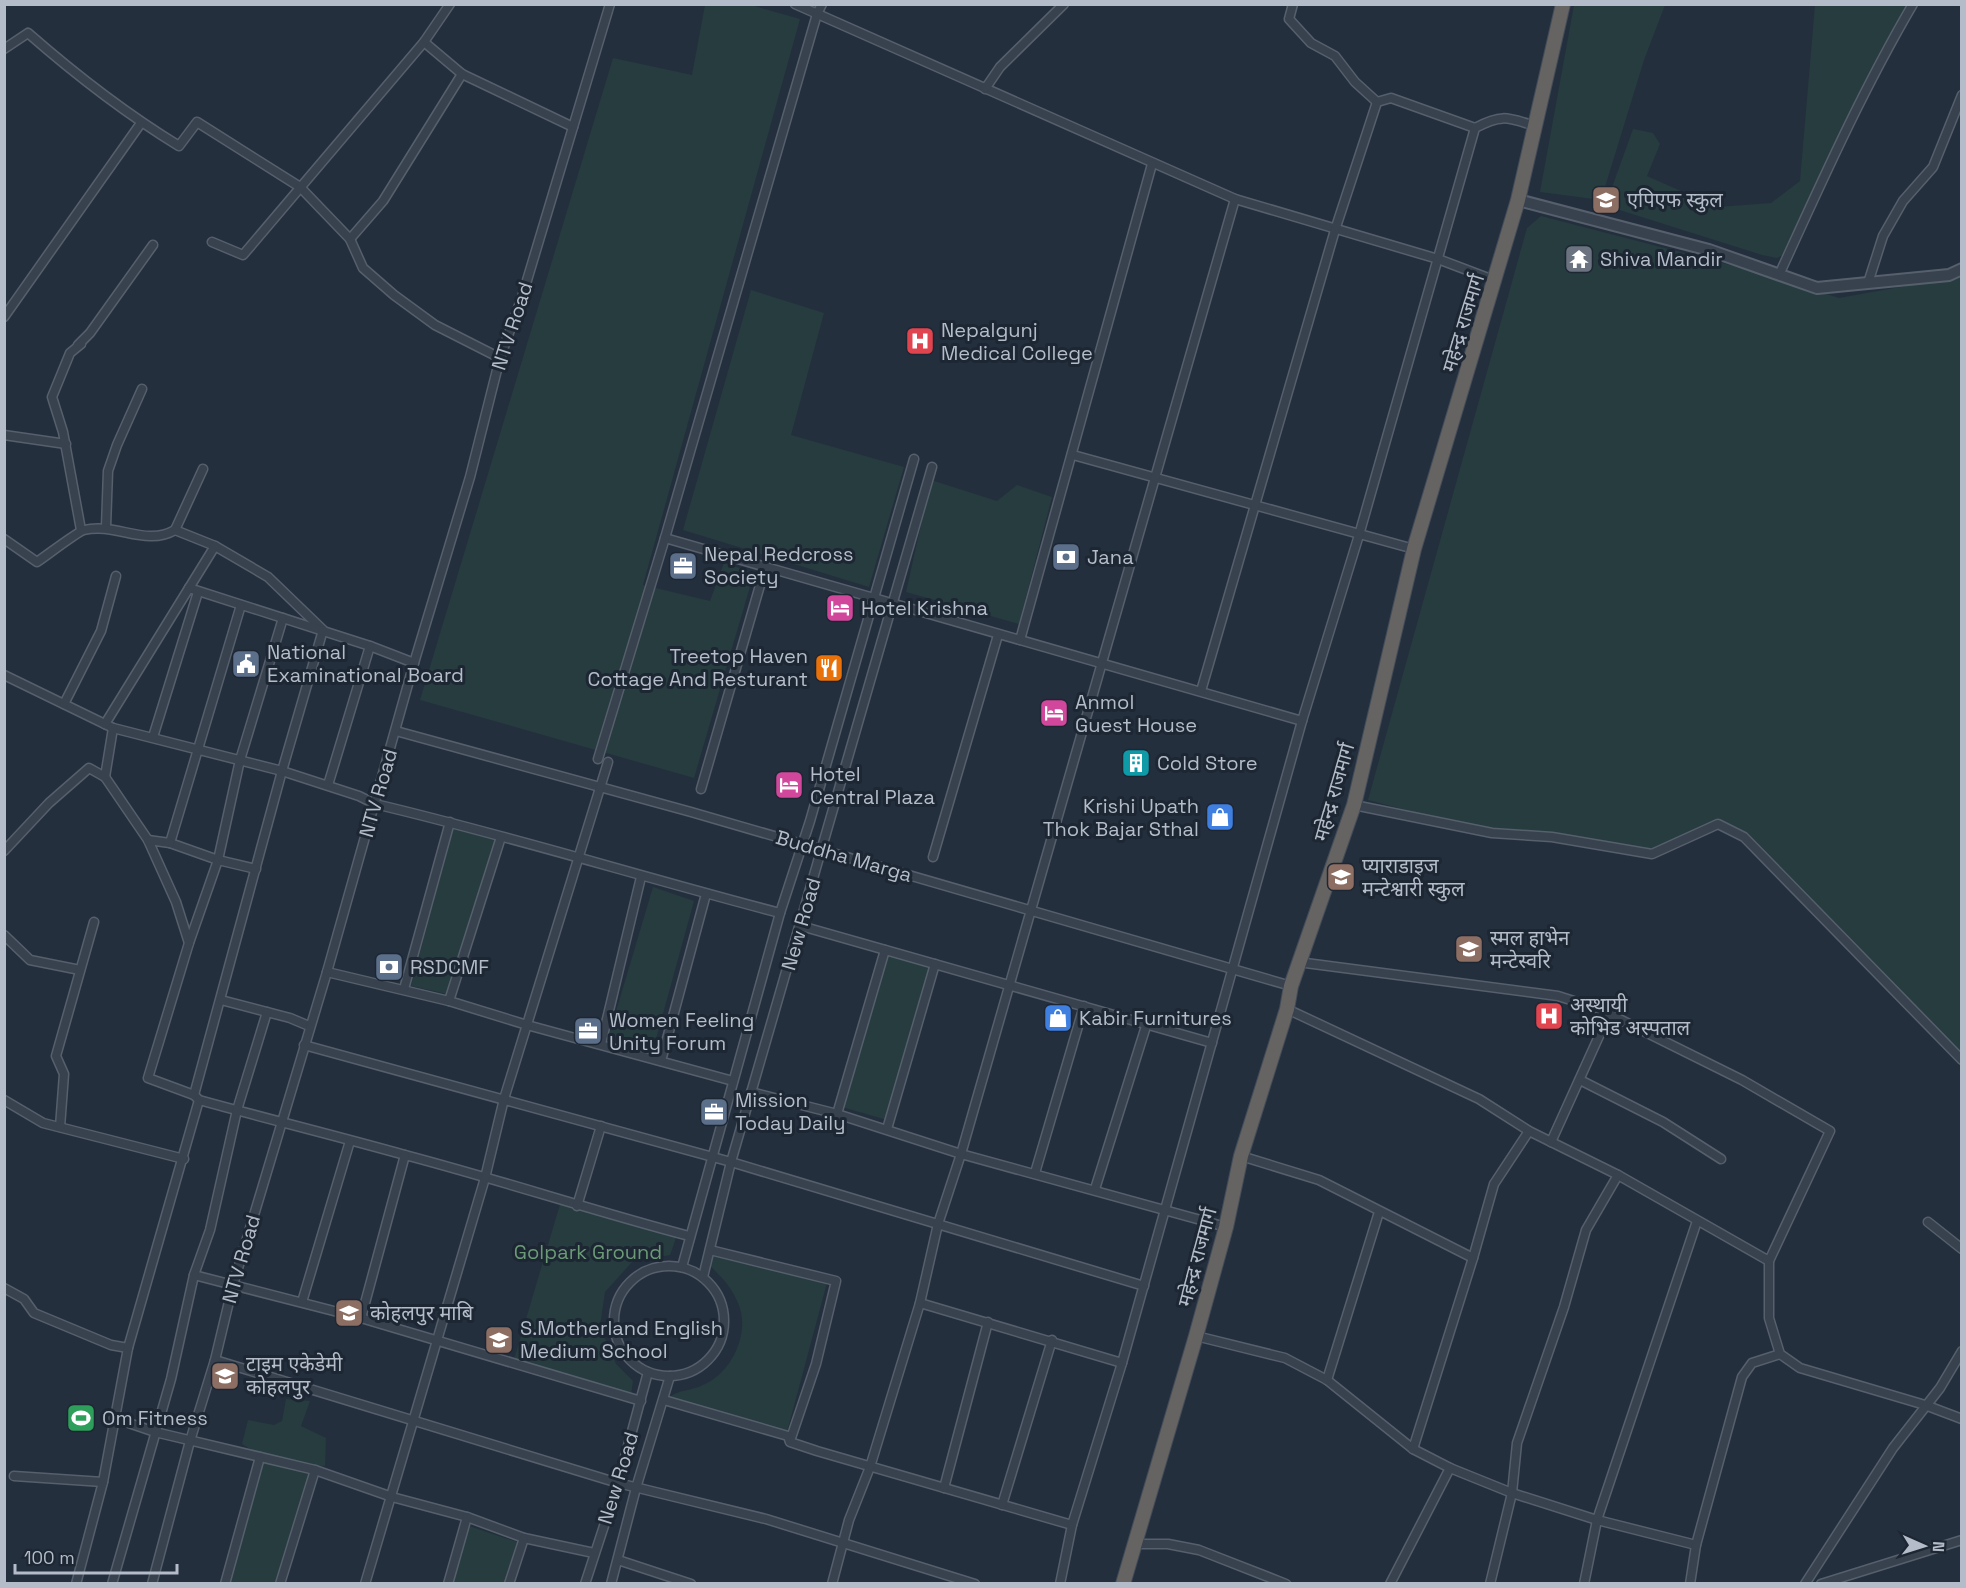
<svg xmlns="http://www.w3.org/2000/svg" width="1966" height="1588" font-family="'Space Grotesk','Noto Sans Devanagari',sans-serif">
	<rect width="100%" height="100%" fill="#242f3e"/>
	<g fill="#263c3f">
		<polygon points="705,5 751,5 800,19 643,585 710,601 724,563 754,573 694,778 420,700 613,58 692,75"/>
		<polygon points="1574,5 1665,5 1644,60 1601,200 1540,192"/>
		<polygon points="1815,5 1909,5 1881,50 1785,254 1777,258 1762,255 1610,207 1610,193 1633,129 1653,133 1660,144 1647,176 1717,207 1771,203 1800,181"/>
		<polygon points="1541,216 1757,272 1839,298 1961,276 1961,1060 1744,837 1718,824 1652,854 1492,833 1368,800 1527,228"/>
		<polygon points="751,290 824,313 791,435 904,467 869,587 683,530"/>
		<polygon points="931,480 997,501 1017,485 1052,497 1019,624 906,592"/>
		<polygon points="454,826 495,840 447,994 411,986"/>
		<polygon points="653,887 694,901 653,1050 609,1035"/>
		<polygon points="888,954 932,966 887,1120 842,1107"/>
		<polygon points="561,1201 677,1235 670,1255 632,1262 605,1292 600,1326 616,1364 633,1381 631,1395 513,1363"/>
		<path d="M 714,1252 L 828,1279 L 787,1432 L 668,1398 C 680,1389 691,1391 703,1385 C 732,1373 751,1332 738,1303 C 732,1288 722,1277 710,1266 Z"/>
		<path d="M 286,1399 L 310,1401 L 301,1426 L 326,1438 L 325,1466 C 297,1466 265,1459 242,1444 L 248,1420 L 274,1425 L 282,1421 Z"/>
		<polygon points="260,1460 312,1473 278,1583 228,1584"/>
		<polygon points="469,1526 517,1542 504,1583 453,1583"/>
	</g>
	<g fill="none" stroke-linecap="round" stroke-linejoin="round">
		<g stroke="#565f6c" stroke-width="11">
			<g id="minor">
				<polyline points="795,4 1235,199 1438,259 1496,281"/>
				<polyline points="1293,4 1289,19 1311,43 1335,56 1355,82 1377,102"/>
				<polyline points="424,42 462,74 573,127"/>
				<path d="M 4,49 L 28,33 C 76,75 125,113 179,146 L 197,122 L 300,187 L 350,239 L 363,268 L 394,295 L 435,325 L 500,358"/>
				<polyline points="985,89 1000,67 1064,4"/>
				<polyline points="350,239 383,201 462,74"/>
				<polyline points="212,242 243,255 424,42 450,4"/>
				<path d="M 1779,275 C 1821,183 1862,91 1913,4"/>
				<polyline points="1868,283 1883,236 1903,201 1933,167 1962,95"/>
				<polyline points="4,317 141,123"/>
				<polyline points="78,345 90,333 153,245"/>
				<polyline points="4,435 66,444"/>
				<polyline points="1073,455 1414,549"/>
				<polyline points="106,527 108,471 117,445 142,389"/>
				<polyline points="81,530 63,432 52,397 70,353 81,344"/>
				<polyline points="175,530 203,469"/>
				<polyline points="665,538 1302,721"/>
				<path d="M 4,539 L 37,562 C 46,556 77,532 84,530 C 115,522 146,547 175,530 L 215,546 L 268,577 L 323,630 L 282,771 L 194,1095"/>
				<polyline points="189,588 370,646 414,663"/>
				<polyline points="241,605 170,843 218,860 256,869"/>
				<path d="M 283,618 L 240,760 L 218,860 L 189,943 L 148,1078 L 194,1095 L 199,1100 C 268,1119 337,1136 405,1155 C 500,1180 594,1211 689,1236"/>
				<polyline points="1020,640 1152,164"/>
				<path d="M 4,675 L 113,728 L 282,771 L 359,796 L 375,804 C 511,836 645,878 780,913"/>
				<polyline points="1201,691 1335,230 1377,102 1391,98 1475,128"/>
				<polyline points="64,704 101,631 116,576"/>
				<polyline points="105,724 215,546"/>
				<polyline points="396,731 691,812 1291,986"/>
				<polyline points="153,737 198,592"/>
				<polyline points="598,759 665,538 817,14 822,4"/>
				<polyline points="105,777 148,840 176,902 189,943"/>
				<polyline points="328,785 370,646"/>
				<polyline points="701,789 765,568"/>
				<polyline points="1354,805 1492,833 1552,837 1652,854 1718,824 1744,837 1962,1060"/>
				<polyline points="148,840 170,843"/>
				<polyline points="4,851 49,803 89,768 105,777 113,728"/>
				<polyline points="933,857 998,635"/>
				<polyline points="801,926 1212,1043"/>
				<polyline points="4,935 30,960 80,970"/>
				<polyline points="1298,962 1558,996 1599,1009 1742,1080 1830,1131 1769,1261 1769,1318 1780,1354 1800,1368 1925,1405 1962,1419"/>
				<polyline points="327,972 449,1001 527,1025 733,1081"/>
				<polyline points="404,989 450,822"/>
				<polyline points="221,1000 290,1018 309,1026"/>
				<polyline points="449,1001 501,837"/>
				<polyline points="1287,1009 1479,1099 1529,1131 1618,1175 1769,1261"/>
				<polyline points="601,1044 641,877"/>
				<polyline points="304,1045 731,1162 1144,1286"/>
				<polyline points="661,1061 706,894"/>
				<polyline points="1580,1080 1663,1122 1721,1159"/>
				<polyline points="751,1092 837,1114 961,1154 1226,1227"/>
				<polyline points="4,1100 43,1123 184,1159"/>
				<polyline points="837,1114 885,950"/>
				<polyline points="60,1127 64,1074 56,1056 94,922"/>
				<polyline points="887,1129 935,964"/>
				<polyline points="1551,1142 1609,1014"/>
				<polyline points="1241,1156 1319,1180 1473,1258"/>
				<polyline points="1035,1173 1084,1006"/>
				<polyline points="1095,1189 1147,1023"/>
				<polyline points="577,1206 601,1126"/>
				<polyline points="1928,1222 1962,1249"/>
				<polyline points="710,1250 836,1281 816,1364 790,1441"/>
				<circle cx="669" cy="1321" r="55"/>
				<polyline points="682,1267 780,913 810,821 914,459"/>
				<polyline points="194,1275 361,1318 641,1401"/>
				<polyline points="703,1277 731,1162 932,467"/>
				<polyline points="4,1288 24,1299 34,1313 111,1345 128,1348"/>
				<polyline points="302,1302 350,1141"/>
				<polyline points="920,1303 1122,1363"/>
				<polyline points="361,1318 405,1155"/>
				<polyline points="1196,1336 1285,1358 1327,1380 1413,1449 1450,1468 1512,1493 1597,1520 1696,1545"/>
				<polyline points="215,1360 618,1483 766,1519 975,1584"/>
				<polyline points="1327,1380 1379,1212"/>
				<polyline points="664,1400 788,1436 790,1442 817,1451 1072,1525"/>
				<polyline points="114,1418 155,1432 315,1470 392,1497 467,1517 524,1538 594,1553"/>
				<polyline points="1413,1449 1473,1258 1494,1184 1529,1131"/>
				<polyline points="14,1476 103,1482"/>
				<polyline points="944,1488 988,1322"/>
				<polyline points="1002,1505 1052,1340"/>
				<polyline points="1135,1544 1168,1544 1199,1550 1286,1584"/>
				<polyline points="618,1560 691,1584"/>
				<polyline points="76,1584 103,1482 128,1348 199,1100"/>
				<polyline points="112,1584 171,1379 194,1275 210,1230 237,1110 267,1012"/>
				<polyline points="152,1584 190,1441 215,1360 233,1285 327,972 414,663 470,477 500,358 522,297 610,4"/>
				<polyline points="225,1584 260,1457"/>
				<polyline points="280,1584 315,1470"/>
				<polyline points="365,1584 485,1178 504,1099 608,762"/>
				<polyline points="448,1584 467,1517"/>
				<polyline points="509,1584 524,1538"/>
				<polyline points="585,1584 618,1483 648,1372"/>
				<polyline points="611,1584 636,1488 670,1376"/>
				<polyline points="832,1584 849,1520 870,1467 920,1303 938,1224 961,1154 1235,199"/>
				<path d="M 1060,1584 L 1072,1525 L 1122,1363 L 1302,721 L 1359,535 L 1475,128 C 1501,114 1507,117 1535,126"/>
				<polyline points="1390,1584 1450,1468"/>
				<polyline points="1490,1584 1512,1493 1517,1443 1564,1307 1586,1230 1618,1175"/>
				<polyline points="1584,1584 1597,1520 1697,1221"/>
				<polyline points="1690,1584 1696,1545 1742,1377 1752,1363 1780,1354"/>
				<polyline points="1805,1584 1893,1448 1940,1388 1962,1351"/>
				<polyline points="1821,1584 1962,1540"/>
			</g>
		</g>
		<g stroke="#565f6c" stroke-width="14">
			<polyline id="tertiary" points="1518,200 1709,250 1817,288 1949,275 1962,269"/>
		</g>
		<g stroke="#434c59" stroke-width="16">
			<polyline id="trunk" points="1123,1584 1196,1336 1226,1227 1241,1156 1287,1009 1291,986 1354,805 1414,549 1518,200 1563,4"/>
		</g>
		<use href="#minor" stroke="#38414e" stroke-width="8"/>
		<use href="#tertiary" stroke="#38414e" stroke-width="10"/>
		<use href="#trunk" stroke="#656462" stroke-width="14"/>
	</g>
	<defs>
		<g id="school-square" transform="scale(1.5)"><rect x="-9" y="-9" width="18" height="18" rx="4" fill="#8d6e63" stroke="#1d2633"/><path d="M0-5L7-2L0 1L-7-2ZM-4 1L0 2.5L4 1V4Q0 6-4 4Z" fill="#fff"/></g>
		<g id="temple-square" transform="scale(1.5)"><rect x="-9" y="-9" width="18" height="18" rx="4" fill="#6b7280" stroke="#1d2633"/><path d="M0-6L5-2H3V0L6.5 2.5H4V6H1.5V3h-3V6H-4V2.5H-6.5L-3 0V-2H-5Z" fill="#fff"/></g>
		<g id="hospital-square" transform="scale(1.5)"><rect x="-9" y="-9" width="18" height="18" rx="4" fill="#e0444e" stroke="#1d2633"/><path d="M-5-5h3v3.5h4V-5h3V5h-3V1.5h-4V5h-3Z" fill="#fff"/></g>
		<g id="bank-square" transform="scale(1.5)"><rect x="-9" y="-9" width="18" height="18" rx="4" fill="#5c6f8a" stroke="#1d2633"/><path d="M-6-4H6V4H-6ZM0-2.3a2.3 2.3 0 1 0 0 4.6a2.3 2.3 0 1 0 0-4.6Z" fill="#fff"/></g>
		<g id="office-square" transform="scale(1.5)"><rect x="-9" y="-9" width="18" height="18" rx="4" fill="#5c6f8a" stroke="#1d2633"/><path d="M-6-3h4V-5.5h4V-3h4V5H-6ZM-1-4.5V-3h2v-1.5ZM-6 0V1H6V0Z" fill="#fff"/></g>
		<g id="hotel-square" transform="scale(1.5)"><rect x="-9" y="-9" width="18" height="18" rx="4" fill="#d1479c" stroke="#1d2633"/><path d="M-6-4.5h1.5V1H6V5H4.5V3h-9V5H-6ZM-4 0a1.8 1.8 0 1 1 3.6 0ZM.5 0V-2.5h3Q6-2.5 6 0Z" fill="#fff"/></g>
		<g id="civic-square" transform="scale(1.5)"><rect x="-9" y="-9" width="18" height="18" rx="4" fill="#5c6f8a" stroke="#1d2633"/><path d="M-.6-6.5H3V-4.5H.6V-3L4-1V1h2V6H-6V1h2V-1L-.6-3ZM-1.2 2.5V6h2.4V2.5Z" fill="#fff"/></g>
		<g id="restaurant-square" transform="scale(1.5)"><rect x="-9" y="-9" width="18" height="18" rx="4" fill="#e8710a" stroke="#1d2633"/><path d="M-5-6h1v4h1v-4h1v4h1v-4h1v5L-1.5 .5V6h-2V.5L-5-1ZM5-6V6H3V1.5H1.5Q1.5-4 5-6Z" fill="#fff"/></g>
		<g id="building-square" transform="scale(1.5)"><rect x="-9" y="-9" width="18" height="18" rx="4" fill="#0f9aa8" stroke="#1d2633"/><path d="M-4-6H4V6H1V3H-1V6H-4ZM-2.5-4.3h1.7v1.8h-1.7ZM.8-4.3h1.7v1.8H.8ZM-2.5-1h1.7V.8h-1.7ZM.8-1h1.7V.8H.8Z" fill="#fff"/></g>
		<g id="shop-square" transform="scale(1.5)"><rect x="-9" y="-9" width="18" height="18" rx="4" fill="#3f7fe0" stroke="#1d2633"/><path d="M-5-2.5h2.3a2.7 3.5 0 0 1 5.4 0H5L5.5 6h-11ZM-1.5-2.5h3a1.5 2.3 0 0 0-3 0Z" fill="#fff"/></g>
		<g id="stadium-square" transform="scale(1.5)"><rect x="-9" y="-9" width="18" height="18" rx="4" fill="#2e9e5b" stroke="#1d2633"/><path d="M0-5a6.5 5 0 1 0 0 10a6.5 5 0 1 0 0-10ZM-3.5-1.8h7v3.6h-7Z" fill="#fff"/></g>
	</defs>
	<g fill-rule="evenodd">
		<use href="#school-square" x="1606" y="200"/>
		<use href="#temple-square" x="1579" y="259"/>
		<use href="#hospital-square" x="920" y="341"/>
		<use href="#bank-square" x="1066" y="557"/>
		<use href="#office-square" x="683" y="566"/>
		<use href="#hotel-square" x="840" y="608"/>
		<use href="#civic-square" x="246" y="664"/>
		<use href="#restaurant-square" x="829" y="668"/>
		<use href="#hotel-square" x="1054" y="713"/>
		<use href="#building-square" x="1136" y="763"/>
		<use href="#hotel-square" x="789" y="785"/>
		<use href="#shop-square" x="1220" y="817"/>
		<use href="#school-square" x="1341" y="877"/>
		<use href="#school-square" x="1469" y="949"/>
		<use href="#bank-square" x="389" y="967"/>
		<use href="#hospital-square" x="1549" y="1016"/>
		<use href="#shop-square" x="1058" y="1018"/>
		<use href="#office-square" x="588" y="1031"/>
		<use href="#office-square" x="714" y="1112"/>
		<use href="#school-square" x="349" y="1313"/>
		<use href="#school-square" x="499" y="1340"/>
		<use href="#school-square" x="225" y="1376"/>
		<use href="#stadium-square" x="81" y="1418"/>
	</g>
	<g text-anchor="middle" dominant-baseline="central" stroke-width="6" stroke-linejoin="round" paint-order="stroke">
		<g font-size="20" fill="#b4bcc9" stroke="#1d2633" text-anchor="start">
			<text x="1627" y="200">एपिएफ स्कुल</text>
			<text x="1600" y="259">Shiva Mandir</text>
			<text x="941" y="330">Nepalgunj<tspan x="941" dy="23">Medical College</tspan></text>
			<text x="704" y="554">Nepal Redcross<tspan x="704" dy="23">Society</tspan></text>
			<text x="1087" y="557">Jana</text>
			<text x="861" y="608">Hotel Krishna</text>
			<text x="267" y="652">National<tspan x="267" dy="23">Examinational Board</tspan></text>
			<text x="808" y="656" text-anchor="end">Treetop Haven<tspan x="808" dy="23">Cottage And Resturant</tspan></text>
			<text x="1075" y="702">Anmol<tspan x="1075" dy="23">Guest House</tspan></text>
			<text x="1157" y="763">Cold Store</text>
			<text x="810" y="774">Hotel<tspan x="810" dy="23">Central Plaza</tspan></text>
			<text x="1199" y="806" text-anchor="end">Krishi Upath<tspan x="1199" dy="23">Thok Bajar Sthal</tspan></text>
			<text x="1362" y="866">प्याराडाइज<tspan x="1362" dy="23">मन्टेश्वारी स्कुल</tspan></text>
			<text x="1490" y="938">स्मल हाभेन<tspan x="1490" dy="23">मन्टेस्वरि</tspan></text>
			<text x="410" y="967">RSDCMF</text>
			<text x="1570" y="1005">अस्थायी<tspan x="1570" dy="23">कोभिड अस्पताल</tspan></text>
			<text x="1079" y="1018">Kabir Furnitures</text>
			<text x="609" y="1020">Women Feeling<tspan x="609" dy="23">Unity Forum</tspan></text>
			<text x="735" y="1100">Mission<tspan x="735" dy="23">Today Daily</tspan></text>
			<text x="370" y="1313">कोहलपुर माबि</text>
			<text x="520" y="1328">S.Motherland English<tspan x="520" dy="23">Medium School</tspan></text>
			<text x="246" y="1364">टाइम एकेडेमी<tspan x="246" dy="23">कोहलपुर</tspan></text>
			<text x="102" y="1418">Om Fitness</text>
		</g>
		<g font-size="20" fill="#b4bcc9" stroke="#1d2633">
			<text transform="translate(1463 323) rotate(-73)">महेन्द्र राजमार्ग</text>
			<text transform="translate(512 326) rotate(-72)">NTV Road</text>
			<text transform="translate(1334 792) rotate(-74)">महेन्द्र राजमार्ग</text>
			<text transform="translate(378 793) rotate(-74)">NTV Road</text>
			<text transform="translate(844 856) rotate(16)">Buddha Marga</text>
			<text transform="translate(801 924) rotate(-74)">New Road</text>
			<text transform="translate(1197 1257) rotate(-75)">महेन्द्र राजमार्ग</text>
			<text transform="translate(241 1259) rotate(-74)">NTV Road</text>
			<text transform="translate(618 1478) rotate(-73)">New Road</text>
		</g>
		<g font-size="20" fill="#6b9a76" stroke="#1d2633">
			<text x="588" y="1252">Golpark Ground</text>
		</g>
	</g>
	<rect width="1966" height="1588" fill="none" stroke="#b4bcc9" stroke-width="12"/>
	<g transform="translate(1924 1546) rotate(93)" stroke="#1d2633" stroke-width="4.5" paint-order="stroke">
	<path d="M0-4.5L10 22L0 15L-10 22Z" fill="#b4bcc9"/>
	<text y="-9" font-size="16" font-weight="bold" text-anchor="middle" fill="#b4bcc9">N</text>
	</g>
	<path d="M15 1564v9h162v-9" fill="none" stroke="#b4bcc9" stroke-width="3"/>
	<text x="24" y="1564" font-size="18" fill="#b4bcc9" stroke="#1d2633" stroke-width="4.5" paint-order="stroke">100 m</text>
</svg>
